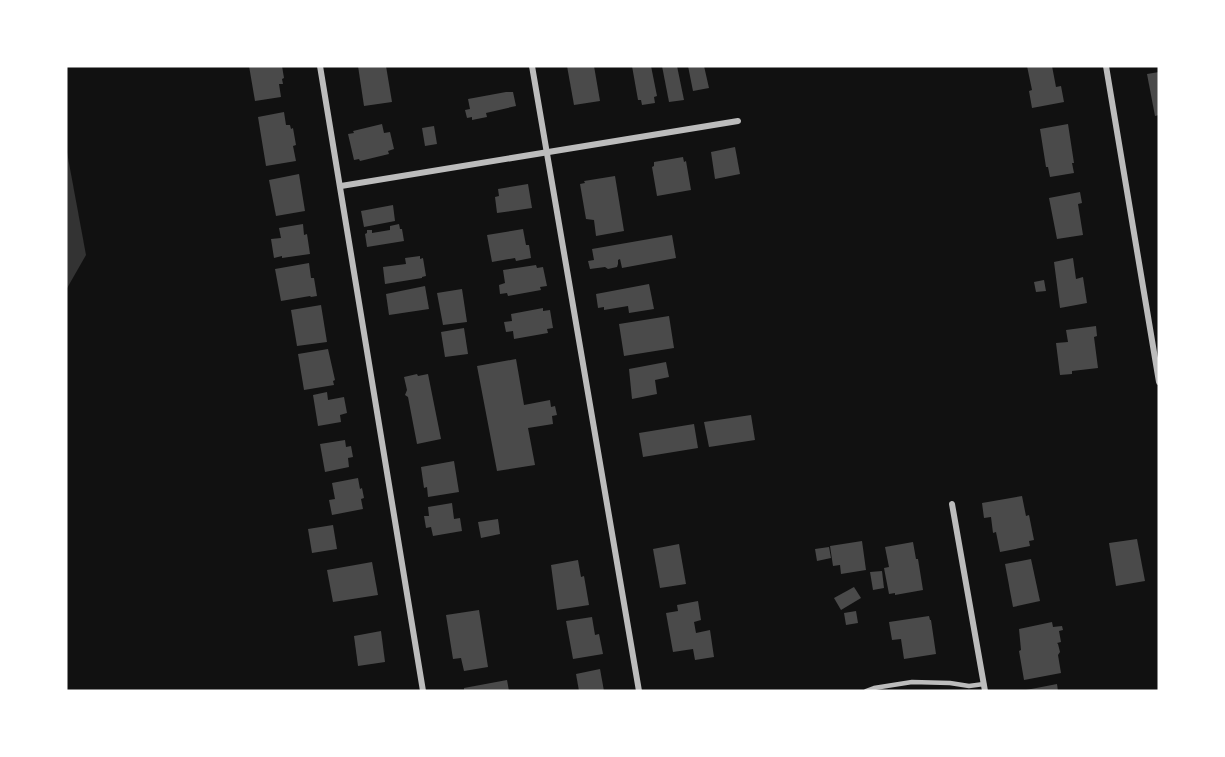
<svg xmlns="http://www.w3.org/2000/svg" width="1225" height="757" font-family="'Sofia Sans Condensed',sans-serif">
	<rect width="100%" height="100%" fill="#111"/>
	<polygon fill="#333" points="66,147 86,255 66,290"/>
	<g fill="#4a4a4a">
		<polygon points="249,66 282,66 284,78 282,79 283,84 279,84 281,97 255,101"/>
		<polygon points="358,66 386,66 392,102 364,106"/>
		<polygon points="567,66 594,66 600,101 574,105"/>
		<polygon points="632,66 651,66 657,96 654,97 655,103 642,105 641,100 638,100"/>
		<polygon points="662,66 677,66 684,100 669,102"/>
		<polygon points="688,66 704,66 709,88 693,91"/>
		<polygon points="1027,66 1052,66 1056,87 1061,86 1064,102 1032,108 1029,91 1032,90"/>
		<polygon points="1159,72 1159,115 1155,116 1147,74"/>
		<polygon points="506,92 513,92 516,106 486,113 487,117 472,120 472,117 467,118 465,110 470,109 468,99"/>
		<polygon points="284,112 286,125 290,125 291,129 293,128 296,145 293,146 296,161 266,166 258,117"/>
		<polygon points="382,124 384,133 390,132 394,149 388,151 389,154 360,161 359,159 354,160 348,134 354,133 353,131"/>
		<polygon points="1068,124 1074,163 1072,163 1074,173 1050,177 1048,167 1046,167 1040,129"/>
		<polygon points="434,126 437,144 425,146 422,128"/>
		<polygon points="735,147 740,174 715,179 711,152"/>
		<polygon points="683,157 684,162 686,161 691,190 657,196 652,167 654,166 654,162"/>
		<polygon points="299,174 305,211 276,216 269,180"/>
		<polygon points="615,176 624,231 596,236 594,220 586,219 580,184 585,183 584,181"/>
		<polygon points="528,184 532,208 497,213 495,197 499,196 498,189"/>
		<polygon points="1080,192 1082,203 1078,204 1083,235 1057,239 1049,198"/>
		<polygon points="393,205 395,221 364,227 361,211"/>
		<polygon points="303,224 304,235 307,234 310,254 282,258 282,256 274,258 271,239 281,238 279,228"/>
		<polygon points="399,224 400,229 402,229 404,241 367,247 365,234 367,233 367,230 372,230 372,233 390,230 390,226"/>
		<polygon points="523,229 526,245 529,245 531,258 516,261 515,258 492,262 487,235"/>
		<polygon points="672,235 676,258 622,268 620,259 618,260 618,264 617,267 608,269 605,267 590,269 588,261 594,260 592,249"/>
		<polygon points="420,256 420,259 423,258 426,276 422,277 422,278 385,284 383,267 406,264 405,258"/>
		<polygon points="1073,258 1076,279 1083,277 1087,303 1060,308 1054,262"/>
		<polygon points="309,263 311,278 314,278 317,296 311,297 310,296 281,301 275,269"/>
		<polygon points="536,265 537,268 543,267 547,286 540,287 541,290 508,296 507,293 500,294 499,285 505,283 503,270"/>
		<polygon points="1044,280 1046,291 1036,292 1034,282"/>
		<polygon points="649,284 654,309 629,313 628,306 604,310 604,307 598,308 596,294"/>
		<polygon points="425,286 429,309 389,315 386,294"/>
		<polygon points="462,289 467,322 443,325 437,293"/>
		<polygon points="321,305 327,342 297,346 291,310"/>
		<polygon points="543,308 543,311 550,310 553,328 547,329 548,333 514,339 513,331 506,332 504,322 512,321 511,314"/>
		<polygon points="669,316 674,348 624,356 619,324"/>
		<polygon points="1096,326 1097,336 1094,337 1098,368 1072,371 1072,374 1060,375 1056,343 1068,342 1066,330"/>
		<polygon points="464,328 468,354 445,357 441,332"/>
		<polygon points="328,349 335,380 333,381 334,385 304,390 298,354"/>
		<polygon points="516,359 524,405 550,400 551,407 555,406 557,415 552,416 553,424 528,428 535,465 497,471 477,366"/>
		<polygon points="666,362 669,377 655,380 657,394 632,399 629,369"/>
		<polygon points="417,374 418,376 428,374 441,439 417,444 408,397 405,395 407,390 404,377"/>
		<polygon points="327,392 328,400 344,397 347,413 340,415 341,422 318,426 313,395"/>
		<polygon points="751,415 755,440 709,447 704,422"/>
		<polygon points="694,424 698,448 643,457 639,433"/>
		<polygon points="345,440 346,447 351,446 353,457 348,458 349,467 325,472 320,444"/>
		<polygon points="454,461 459,492 428,497 427,487 424,488 421,467"/>
		<polygon points="358,478 360,489 362,488 364,498 361,499 363,509 332,515 329,500 335,499 332,483"/>
		<polygon points="1022,496 1026,516 1029,515 1034,540 1029,541 1030,546 1000,552 996,532 993,533 991,517 984,518 982,503"/>
		<polygon points="452,503 454,519 460,518 462,531 433,536 431,527 426,528 424,516 429,516 428,507"/>
		<polygon points="498,519 500,534 481,538 478,522"/>
		<polygon points="333,525 337,549 312,553 308,529"/>
		<polygon points="1137,539 1145,581 1116,586 1109,543"/>
		<polygon points="862,541 866,570 841,574 840,565 833,566 830,546"/>
		<polygon points="913,542 916,559 918,559 923,590 895,595 895,593 889,594 884,568 889,567 885,547"/>
		<polygon points="679,544 686,584 660,588 653,549"/>
		<polygon points="829,547 831,558 817,561 815,549"/>
		<polygon points="1031,559 1040,601 1013,607 1005,564"/>
		<polygon points="578,560 581,577 584,576 589,605 557,610 551,565"/>
		<polygon points="372,562 378,595 333,602 327,570"/>
		<polygon points="882,571 884,588 873,590 870,572"/>
		<polygon points="854,587 861,598 841,610 834,598"/>
		<polygon points="698,601 701,620 694,622 696,633 710,630 714,657 695,660 693,649 673,652 666,613 678,611 677,605"/>
		<polygon points="479,610 488,667 464,671 461,658 453,659 446,615"/>
		<polygon points="856,611 858,623 846,625 844,613"/>
		<polygon points="929,616 930,620 931,620 936,654 904,659 901,639 892,640 889,622"/>
		<polygon points="592,617 595,635 599,634 603,654 573,659 566,621"/>
		<polygon points="1052,622 1053,627 1062,626 1063,630 1059,631 1061,642 1057,643 1058,644 1060,652 1058,655 1061,673 1024,680 1019,651 1021,650 1019,629"/>
		<polygon points="381,631 385,662 358,666 354,636"/>
		<polygon points="600,669 604,691 579,691 576,674"/>
		<polygon points="507,680 509,691 464,691 464,688"/>
		<polygon points="1057,684 1058,691 1026,691 1026,690"/>
	</g>
	<g fill="none" stroke-linecap="round" stroke-linejoin="round">
		<polyline stroke="#bcbcbc" stroke-width="4.5" points="866,691 874,688 912,682 950,683 969,686 984,684"/>
		<g stroke="#bcbcbc" stroke-width="6">
			<polyline points="320,66 423,691"/>
			<polyline points="532,66 639,691"/>
			<polyline points="1106,66 1159,382"/>
			<polyline points="341,186 738,121"/>
			<polyline points="952,504 985,691"/>
		</g>
	</g>
	<rect width="1225" height="757" fill="none" stroke="#ffffff" stroke-width="135"/>
</svg>
